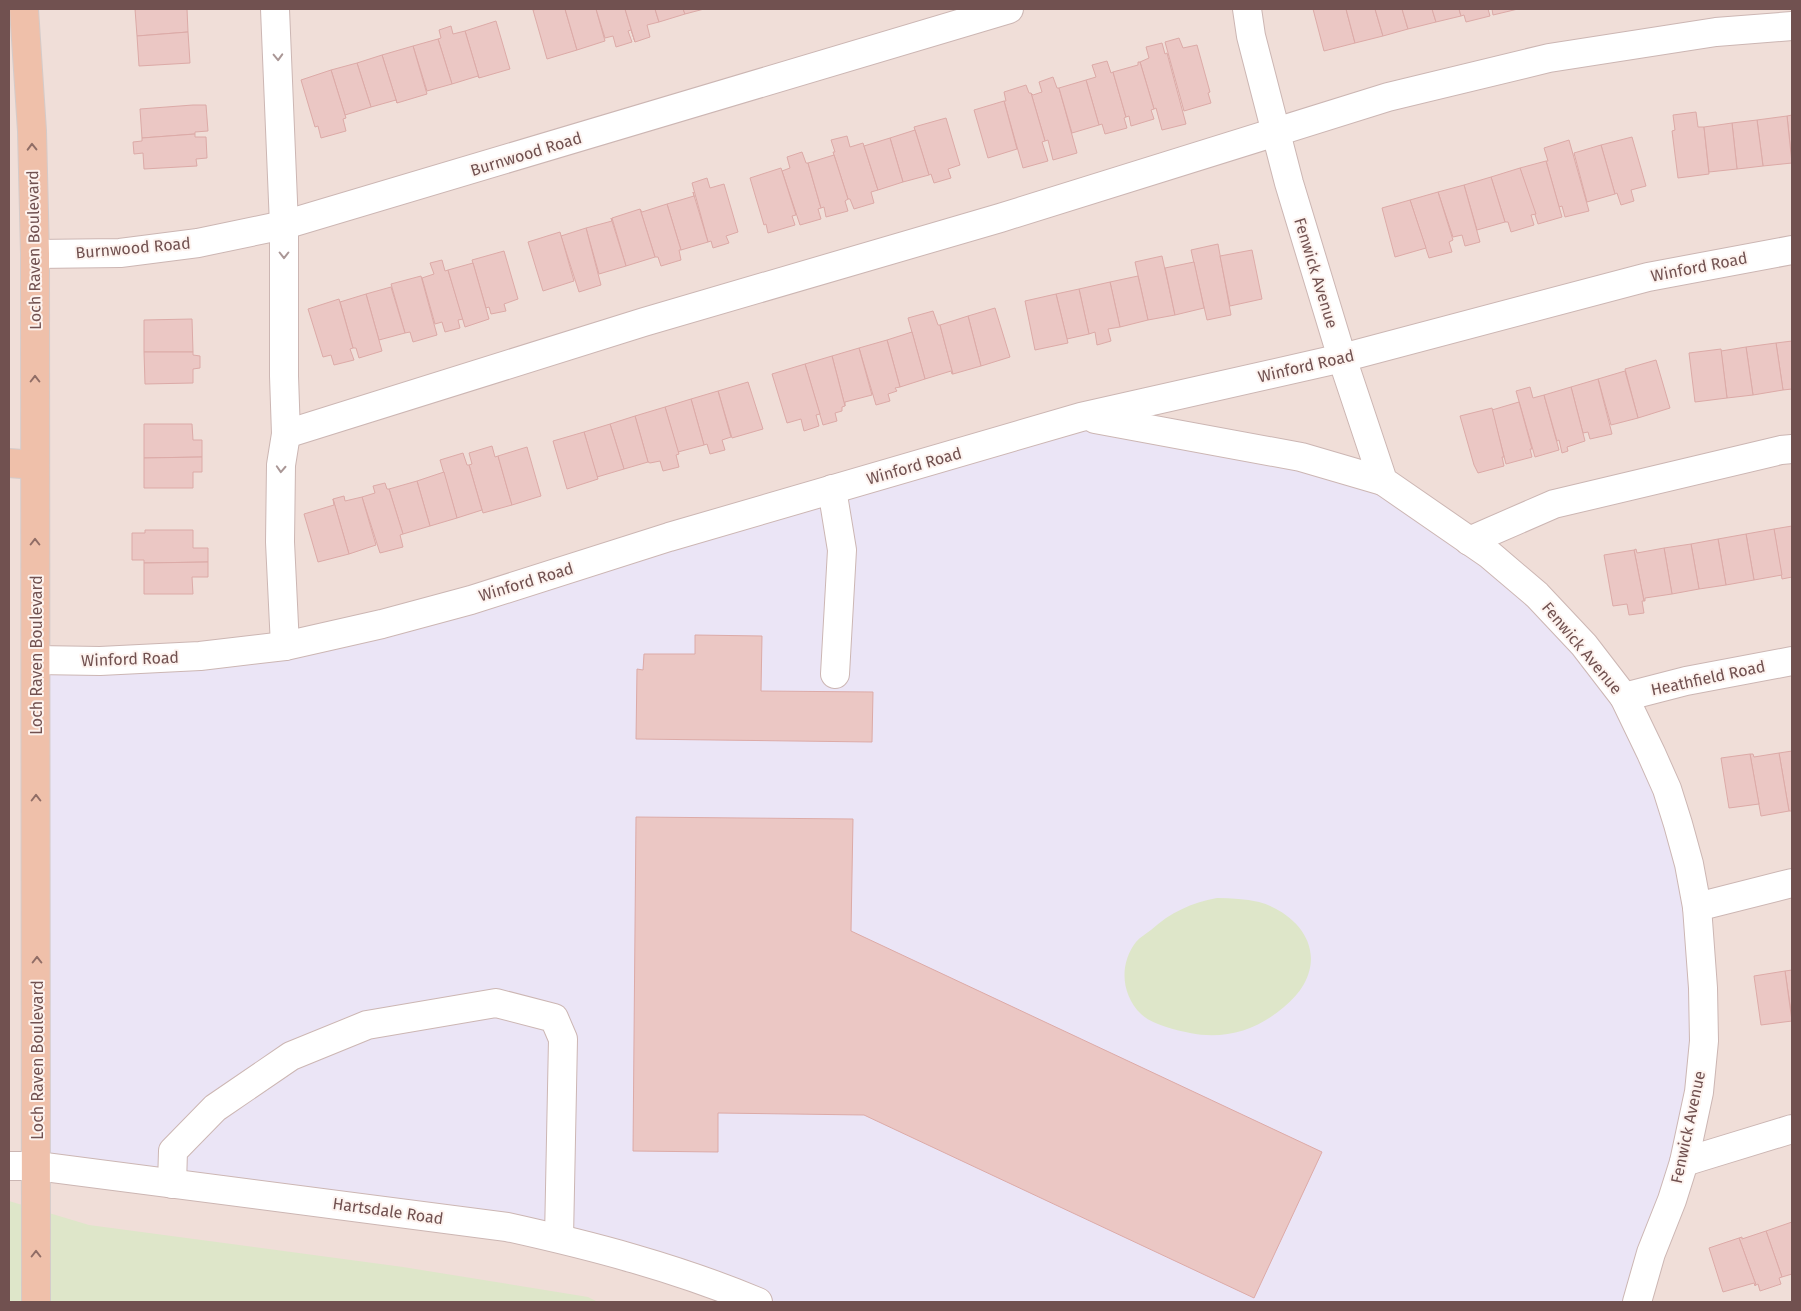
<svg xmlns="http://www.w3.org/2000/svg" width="1801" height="1311" font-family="'Fira Sans',sans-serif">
	<rect width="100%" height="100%" fill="#faeee9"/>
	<polygon fill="#f0ded8" points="9,9 1792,9 1792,1302 1640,1302 507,1227 758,1302 9,1302"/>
	<polygon fill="#ebe5f6" points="1081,417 1383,481 1469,541 1624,697 1699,920 1702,1063 1640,1302 758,1302 578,1242 37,1166 36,660 285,646"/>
	<g fill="#dee6c9">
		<path d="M 1217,898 C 1232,898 1245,899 1259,902 C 1295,912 1325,946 1304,984 C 1299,993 1292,1000 1284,1007 C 1257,1030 1225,1040 1190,1033 C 1175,1030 1151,1024 1141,1014 C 1121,994 1119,964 1136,942 C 1140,937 1146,934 1151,930 C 1171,912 1191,903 1217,898 Z"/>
		<polygon points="9,1201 89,1225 403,1267 588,1297 598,1302 9,1302"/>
	</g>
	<g fill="#ebc7c4" stroke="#dcaaa7">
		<polygon points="135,9 187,9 188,32 137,36"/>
		<polygon points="537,9 565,9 577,50 547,59 533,10"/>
		<polygon points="565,9 596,9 605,41 577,50"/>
		<polygon points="596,9 625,9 635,42 631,30 628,31 632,42 616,47 613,36 605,38"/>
		<polygon points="625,9 655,9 659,22 647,25 650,37 635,42"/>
		<polygon points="655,9 683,9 685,14 659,22"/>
		<polygon points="683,9 704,9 685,14"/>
		<polygon points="1313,9 1346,9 1355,43 1324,51"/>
		<polygon points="1346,9 1375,9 1383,36 1355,43"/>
		<polygon points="1375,9 1402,9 1408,29 1383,36"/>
		<polygon points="1402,9 1432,9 1436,22 1408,29"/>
		<polygon points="1432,9 1459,9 1461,16 1436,22"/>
		<polygon points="1459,9 1488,9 1490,16 1466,22 1464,15 1461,16"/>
		<polygon points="1492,9 1518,9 1493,15"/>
		<polygon points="496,21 510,69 479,78 465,31"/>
		<polygon points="451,26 453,34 465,31 479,78 478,76 452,84 438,39 441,38 439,30"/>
		<polygon points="188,32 190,63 139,66 137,36"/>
		<polygon points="1179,38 1183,48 1197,45 1210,92 1208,93 1211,103 1184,111 1165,42"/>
		<polygon points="438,39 452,84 427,91 413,46"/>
		<polygon points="1162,43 1165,54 1167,53 1186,124 1162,130 1156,108 1154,109 1140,62 1149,58 1146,47"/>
		<polygon points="413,46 427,94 397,103 382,55"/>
		<polygon points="382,55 397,103 396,100 371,107 357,63"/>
		<polygon points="1107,61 1111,73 1113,72 1126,117 1124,118 1127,128 1105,134 1102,124 1099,125 1086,80 1096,77 1092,65"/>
		<polygon points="1138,62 1140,62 1154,109 1151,110 1154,119 1131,126 1129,116 1126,117 1113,72 1138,65"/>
		<polygon points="357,63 371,107 345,115 331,70"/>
		<polygon points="331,70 346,118 343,119 346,131 321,138 318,126 315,127 301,80"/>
		<polygon points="1053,77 1057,88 1059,88 1077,153 1053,160 1048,140 1045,141 1031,93 1033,95 1042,92 1039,82"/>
		<polygon points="1086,80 1099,125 1072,133 1059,88"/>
		<polygon points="1026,85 1029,93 1031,93 1045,141 1042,142 1048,161 1023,168 1004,101 1006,101 1004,92"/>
		<polygon points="1004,101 1017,149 988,158 974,110"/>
		<polygon points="193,105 206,105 208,131 195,132 195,134 142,138 140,109"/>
		<polygon points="1696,112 1698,127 1704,127 1709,174 1678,178 1672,131 1675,130 1673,115"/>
		<polygon points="1792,115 1792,163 1787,116"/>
		<polygon points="1787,116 1792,163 1763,166 1757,120"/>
		<polygon points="946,118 960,165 948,169 951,178 934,183 931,174 929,175 914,127"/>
		<polygon points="1757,120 1763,166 1737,169 1732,123"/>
		<polygon points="1732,123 1737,169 1709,172 1704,127"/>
		<polygon points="915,130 929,175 903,182 890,138"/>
		<polygon points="195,134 195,137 206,137 207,158 196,159 197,166 144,169 143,153 134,154 133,142 142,141 142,138"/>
		<polygon points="847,136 850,147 863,143 878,190 871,192 874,203 854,209 850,199 848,199 834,155 833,152 835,152 831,140"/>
		<polygon points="1632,137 1646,186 1631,190 1634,201 1621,205 1617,193 1615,194 1601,145"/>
		<polygon points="890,138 903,182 878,190 864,146"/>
		<polygon points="1569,140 1589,211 1565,217 1562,206 1559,207 1546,161 1548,161 1544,148"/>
		<polygon points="1601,145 1615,194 1587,202 1574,153"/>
		<polygon points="802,152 806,163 808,163 821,208 818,209 821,219 800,225 782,171 790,168 787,157"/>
		<polygon points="834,155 848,199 845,201 848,211 826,217 824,207 821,208 808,163"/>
		<polygon points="1546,161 1562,217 1538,224 1520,168"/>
		<polygon points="781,168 796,215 792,216 795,225 768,233 766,224 764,225 750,178"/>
		<polygon points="1520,168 1536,214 1531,215 1534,225 1511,232 1508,222 1505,222 1491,177"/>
		<polygon points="1491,177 1505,222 1477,230 1464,185"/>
		<polygon points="707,178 710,188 724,184 738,232 726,236 729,243 713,248 711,241 708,242 692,183"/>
		<polygon points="1464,185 1480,242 1465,246 1462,235 1453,237 1438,192"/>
		<polygon points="693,192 708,242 681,250 667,204 694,196"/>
		<polygon points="1438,192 1453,240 1449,242 1452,252 1429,258 1410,200"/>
		<polygon points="1410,200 1426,248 1395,257 1382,208"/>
		<polygon points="667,204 681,250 679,250 681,260 661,266 658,257 655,257 640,209 642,212"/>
		<polygon points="640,209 655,257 626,266 612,218"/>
		<polygon points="611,218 626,266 599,274 586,228 612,221"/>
		<polygon points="586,228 601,285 579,292 561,236"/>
		<polygon points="560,232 574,281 543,291 528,242"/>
		<polygon points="1218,244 1231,315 1207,320 1191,250"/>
		<polygon points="1252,250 1262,299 1230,306 1220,256"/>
		<polygon points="504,251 518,299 504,304 506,311 491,314 489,307 486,308 472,260"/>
		<polygon points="1162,256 1175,315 1148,320 1135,262"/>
		<polygon points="442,260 445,271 448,270 463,319 458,320 460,328 445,332 442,322 435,324 422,278 434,274 430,263"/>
		<polygon points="1194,262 1204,308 1175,315 1165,268"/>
		<polygon points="473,263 489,319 465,327 448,270"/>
		<polygon points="421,276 437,335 413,342 410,332 405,333 391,284"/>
		<polygon points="1138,276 1148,320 1120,327 1110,282"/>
		<polygon points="1110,282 1120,327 1108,329 1111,341 1097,345 1095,332 1089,334 1079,289"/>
		<polygon points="391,287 405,333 379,340 366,294"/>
		<polygon points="1079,289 1089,334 1067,339 1056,294"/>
		<polygon points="366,294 382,351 359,358 356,348 353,348 340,302"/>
		<polygon points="1056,294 1068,343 1035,350 1025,301"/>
		<polygon points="339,299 353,348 350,349 354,360 334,365 331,355 323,357 308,309"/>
		<polygon points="995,308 1010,357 981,366 968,316"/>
		<polygon points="933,311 938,325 940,325 953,374 952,374 951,371 925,379 908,318"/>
		<polygon points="968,316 981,366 953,374 940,325"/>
		<polygon points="192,319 193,352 144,352 144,320"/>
		<polygon points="912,332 925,379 900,387 887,340"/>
		<polygon points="887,340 900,387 895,388 897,391 888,394 890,401 876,405 859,348"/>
		<polygon points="1792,341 1792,389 1783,390 1776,343"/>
		<polygon points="1776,343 1783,390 1753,395 1746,347"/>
		<polygon points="1746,347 1753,395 1727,398 1721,351"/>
		<polygon points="859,348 872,395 845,402 845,406 832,356"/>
		<polygon points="1721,349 1727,398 1695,402 1689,353"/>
		<polygon points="144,352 193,352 193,355 200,356 200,368 193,369 193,383 145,384"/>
		<polygon points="832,356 845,406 842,407 842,411 835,413 837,421 823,425 805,364"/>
		<polygon points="1656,360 1670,408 1638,418 1625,369"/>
		<polygon points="805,364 820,414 816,415 819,426 804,431 801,419 787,423 772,374"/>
		<polygon points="1625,371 1638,418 1611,425 1598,379"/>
		<polygon points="1598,379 1612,434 1590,439 1588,432 1583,433 1571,387"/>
		<polygon points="748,382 763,429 732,438 718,391"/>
		<polygon points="1530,387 1533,398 1544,395 1559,450 1535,457 1516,391"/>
		<polygon points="1571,387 1585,441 1567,447 1568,451 1562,453 1559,440 1557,441 1544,395"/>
		<polygon points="718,391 731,437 722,440 725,450 710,454 707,444 704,445 691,399"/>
		<polygon points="691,399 704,445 678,452 665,407"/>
		<polygon points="1519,402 1532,449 1530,449 1532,457 1506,464 1492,410"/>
		<polygon points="665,407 679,454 676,455 679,467 663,471 660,461 650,463 648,462 635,416"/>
		<polygon points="1492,408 1504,457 1502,457 1504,466 1478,473 1474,465 1460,416"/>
		<polygon points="635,416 648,462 624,469 610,424"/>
		<polygon points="144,424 192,424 193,440 202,440 202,457 144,458"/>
		<polygon points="610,424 624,469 597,477 584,432"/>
		<polygon points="584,432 598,479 567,489 553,441"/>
		<polygon points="492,446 495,457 498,456 512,505 483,513 469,465 472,464 469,453"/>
		<polygon points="527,447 541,496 512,505 498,456"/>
		<polygon points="463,453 467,465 469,465 482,510 457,518 440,460"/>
		<polygon points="202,457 202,472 193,472 193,488 144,488 144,458"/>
		<polygon points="444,472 457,518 430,526 417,481"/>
		<polygon points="417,481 430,526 403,534 389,489"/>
		<polygon points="385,483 387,489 389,489 403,534 400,535 403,547 380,553 362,497 375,493 373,486"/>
		<polygon points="344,496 345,501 362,497 376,545 349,554 333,499"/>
		<polygon points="333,499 349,554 318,562 304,514 334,505"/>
		<polygon points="1792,526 1792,577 1782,579 1774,529"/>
		<polygon points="1774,529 1782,575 1754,580 1746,534"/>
		<polygon points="145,530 193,530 193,548 208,548 208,562 144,563 144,560 132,560 132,533 145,533"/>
		<polygon points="1746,534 1754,580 1726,585 1718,539"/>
		<polygon points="1718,539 1726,585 1699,589 1691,544"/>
		<polygon points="1691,544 1699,589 1672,594 1664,548"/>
		<polygon points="1664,548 1672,594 1645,598 1645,601 1644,601 1634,550 1636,549 1637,553"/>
		<polygon points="1634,550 1644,601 1642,601 1644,613 1629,615 1627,604 1613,606 1604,555"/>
		<polygon points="208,562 208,577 192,577 193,594 144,594 144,563"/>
		<polygon points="695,635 762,636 761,691 873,692 872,742 636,739 637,669 643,670 644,654 695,654"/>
		<polygon points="1792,751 1792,811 1789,811 1779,753"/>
		<polygon points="1779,753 1789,811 1761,816 1750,754 1753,754 1754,757"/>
		<polygon points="1750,754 1759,804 1729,808 1721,758"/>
		<polygon points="636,817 853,819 851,931 1322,1152 1254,1298 864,1115 718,1113 718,1152 633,1151"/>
		<polygon points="1792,970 1792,1018 1785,971"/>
		<polygon points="1785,971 1792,1021 1761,1025 1754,976"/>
		<polygon points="1792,1222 1792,1274 1782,1277 1766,1231"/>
		<polygon points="1766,1231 1782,1277 1779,1278 1781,1284 1760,1291 1758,1284 1756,1285 1739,1238 1742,1237 1742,1239"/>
		<polygon points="1739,1238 1756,1285 1755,1286 1754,1283 1723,1292 1709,1248"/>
	</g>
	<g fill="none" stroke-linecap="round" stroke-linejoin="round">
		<g stroke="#ccb6b3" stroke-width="30">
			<g id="minor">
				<polyline points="275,9 284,225 284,376 286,434 281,465 280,542 285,646"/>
				<polyline points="1247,9 1251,36 1289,183 1342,358 1383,481 1490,555 1537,595 1584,645 1624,697 1651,753 1667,789 1678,824 1689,864 1697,907 1703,988 1704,1041 1699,1092 1684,1162 1672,1200 1651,1253 1637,1302"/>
				<polyline points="35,254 120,253 198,243 284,225 1009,9"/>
				<polyline points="1095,419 1301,457 1383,481"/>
				<polyline points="286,434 644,322 1000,218 1388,97 1549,58 1716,32 1792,26"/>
				<polyline points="832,489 842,550 835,674"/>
				<polyline points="1469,541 1554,504 1781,450 1792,449"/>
				<polyline points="36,660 100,661 200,656 285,646 382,624 471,600 669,537 1081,417 1342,358 1648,277 1792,250"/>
				<polyline points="1624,697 1686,681 1792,661"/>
				<polyline points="1697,907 1792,883"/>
				<polyline points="1684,1162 1792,1129"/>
				<path d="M 9,1166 L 37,1166 L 507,1227 C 593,1246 677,1268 758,1302"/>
				<polyline points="172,1184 173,1151 215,1108 291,1056 367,1025 496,1003 554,1018 563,1039 559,1238"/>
			</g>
		</g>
		<g stroke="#d4cbca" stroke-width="30">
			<g id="major">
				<polyline points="24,9 32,131 35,254 36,1302"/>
				<polyline points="9,463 35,465"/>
			</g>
		</g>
		<use href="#minor" stroke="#fff" stroke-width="28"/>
		<use href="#major" stroke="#efc0aa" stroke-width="28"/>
	</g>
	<defs><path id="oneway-chevron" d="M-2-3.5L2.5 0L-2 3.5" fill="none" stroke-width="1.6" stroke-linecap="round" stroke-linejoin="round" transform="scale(1.25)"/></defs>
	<g stroke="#aa9796">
		<use href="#oneway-chevron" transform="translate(278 57) rotate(88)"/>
		<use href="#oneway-chevron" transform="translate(284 255) rotate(90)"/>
		<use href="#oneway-chevron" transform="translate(281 469) rotate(93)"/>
	</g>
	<g stroke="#906d66">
		<use href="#oneway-chevron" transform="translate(32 147) rotate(-91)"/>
		<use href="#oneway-chevron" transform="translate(35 379) rotate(-90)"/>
		<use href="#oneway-chevron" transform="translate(35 542) rotate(-90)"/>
		<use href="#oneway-chevron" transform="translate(36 798) rotate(-90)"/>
		<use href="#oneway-chevron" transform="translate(37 960) rotate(-90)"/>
		<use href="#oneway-chevron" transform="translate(36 1254) rotate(-90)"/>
	</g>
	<g text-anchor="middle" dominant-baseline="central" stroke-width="4" stroke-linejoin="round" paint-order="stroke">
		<g font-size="16" fill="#715150" stroke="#fdf3ef">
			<text transform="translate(526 154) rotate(-17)">Burnwood Road</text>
			<text transform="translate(133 248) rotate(-5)">Burnwood Road</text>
			<text transform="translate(34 250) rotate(-91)">Loch Raven Boulevard</text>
			<text transform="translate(1699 267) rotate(-11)">Winford Road</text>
			<text transform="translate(1316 273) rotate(73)">Fenwick Avenue</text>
			<text transform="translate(1306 366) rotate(-13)">Winford Road</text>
			<text transform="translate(914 466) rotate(-16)">Winford Road</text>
			<text transform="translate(526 582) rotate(-17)">Winford Road</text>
			<text transform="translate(1582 648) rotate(50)">Fenwick Avenue</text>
			<text transform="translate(36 655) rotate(-90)">Loch Raven Boulevard</text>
			<text transform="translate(130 659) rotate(-2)">Winford Road</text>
			<text transform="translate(1708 678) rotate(-12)">Heathfield Road</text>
			<text transform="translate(37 1060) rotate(-90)">Loch Raven Boulevard</text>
			<text transform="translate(1688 1127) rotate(-78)">Fenwick Avenue</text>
			<text transform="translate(388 1211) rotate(8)">Hartsdale Road</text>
		</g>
	</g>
	<rect width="1801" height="1311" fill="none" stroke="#715150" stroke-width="20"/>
</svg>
